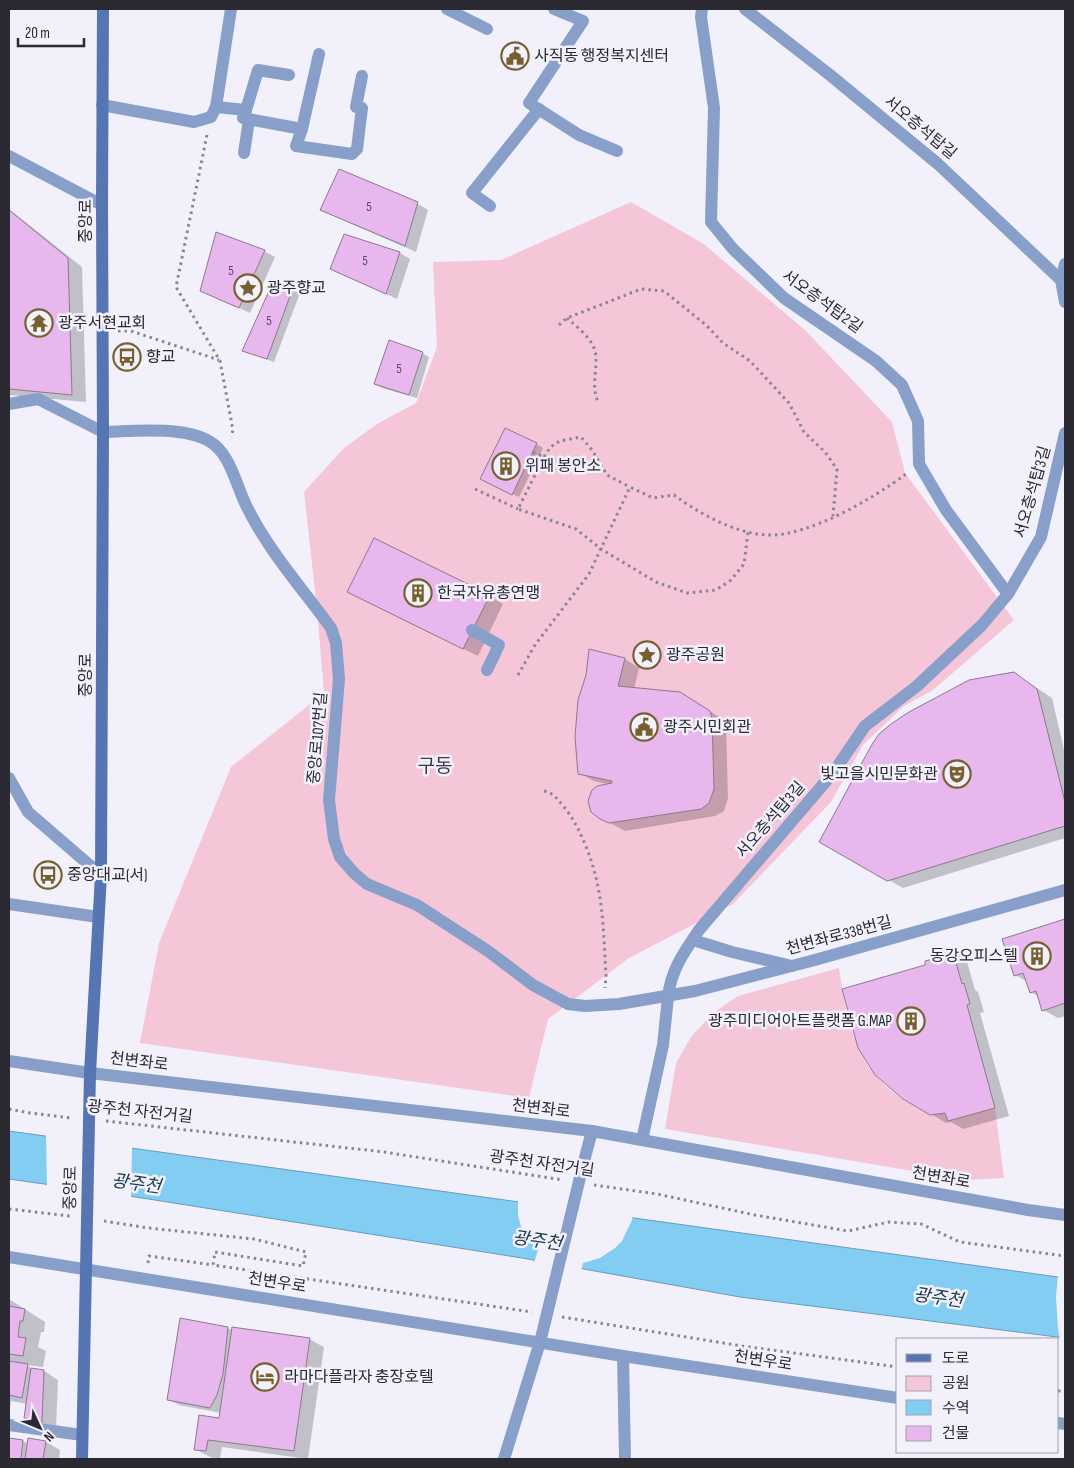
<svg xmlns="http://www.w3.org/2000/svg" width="1074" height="1468" font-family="'Sofia Sans Condensed','Noto Sans KR',sans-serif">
	<rect width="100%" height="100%" fill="#f2f1fb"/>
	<g fill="#f5c6d8">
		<polygon points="631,202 704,244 806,331 892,422 905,473 1014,620 933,690 904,706 863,745 831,802 733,904 629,958 548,1019 529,1098 140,1043 159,943 231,767 324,693 317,609 304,492 344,448 377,424 416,403 437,347 433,262 501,260"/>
		<path d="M 839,968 C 844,1003 851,1046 874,1074 C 889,1092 910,1104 930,1115 L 945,1113 L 948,1121 L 995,1108 L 1004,1178 L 966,1180 L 665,1129 L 676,1063 L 691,1037 L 713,1013 L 738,996 Z"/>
	</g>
	<polygon fill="#83cdf3" stroke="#699cb9" points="9,1131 1065,1278 1065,1338 740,1297 522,1258 142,1198 9,1179"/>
	<g fill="#f2f1fb">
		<polygon points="46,1134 132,1146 131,1199 47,1187"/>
		<polygon points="518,1198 633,1215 632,1220 622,1241 615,1248 600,1258 583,1263 581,1271 534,1263 538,1250 527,1238 521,1227 518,1215"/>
		<polygon points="1058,1275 1065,1276 1065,1341 1060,1340 1058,1328 1056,1297"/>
	</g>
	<g fill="#0003">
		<polygon points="339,170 418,204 428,210 416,252 332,215 321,209"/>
		<polygon points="9,209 82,267 86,402 9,395"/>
		<polygon points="264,251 275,257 250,313 202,290"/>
		<polygon points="400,253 410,259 397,299 343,274"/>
		<polygon points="274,284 293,289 300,293 274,362 244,351"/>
		<polygon points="422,353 429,357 417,398 382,388 375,384"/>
		<polygon points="536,444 543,448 519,497 488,482"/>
		<polygon points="348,592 489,596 503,604 478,656"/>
		<polygon points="625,659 639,668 634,689 695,702 724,720 726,727 728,798 724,811 715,816 625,831 601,818 611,785 594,781 579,773"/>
		<polygon points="1014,673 1052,698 1065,754 1065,838 903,888 820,841"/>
		<polygon points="1065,920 1065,1016 1058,1018 1043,1010 1039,997 1031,992 1028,982 1015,975 1004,940"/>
		<polygon points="952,950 966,958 975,990 978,992 984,1012 980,1013 1009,1116 963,1129 951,1122 946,1123 931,1114 926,966"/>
		<polygon points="9,1299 45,1322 44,1332 41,1332 38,1347 46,1351 43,1367 26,1365 35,1370 44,1371 58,1380 56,1429 40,1426 26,1418 28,1404 11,1401 9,1416"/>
		<polygon points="228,1328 233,1331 309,1339 324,1347 308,1459 222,1447 220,1459 210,1457 195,1449 220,1419 221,1413 179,1405 168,1399"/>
		<polygon points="9,1439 23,1441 28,1444 46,1442 60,1450 59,1459 9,1459"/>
	</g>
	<g fill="#e8b7ed" stroke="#8b7a8c">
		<polygon points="339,169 418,202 405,246 320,210"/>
		<polygon points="9,210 68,258 72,395 9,389"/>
		<polygon points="216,232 265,250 239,308 200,291"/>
		<polygon points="344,234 400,252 386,294 330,269"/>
		<polygon points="273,282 293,288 267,359 242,351"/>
		<polygon points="389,340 423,352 409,395 374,384"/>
		<polygon points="505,428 537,443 512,495 480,479"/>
		<polygon points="374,538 490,595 463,649 347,592"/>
		<polygon points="589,649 625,658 618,686 680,692 710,711 712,718 714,789 709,803 701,809 609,823 600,819 591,812 588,801 592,790 597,786 612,783 612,781 578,774 575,737 578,700 586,675"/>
		<polygon points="1014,672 1037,689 1065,802 1065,826 887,881 819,842 871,746 879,734 891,724 909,712 969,680"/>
		<polygon points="1065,919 1065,1003 1042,1011 1036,991 1030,993 1023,973 1014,976 1002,939"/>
		<polygon points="952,948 962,984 964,983 970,1004 967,1005 995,1108 948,1121 945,1113 930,1115 903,1099 875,1075 858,1048 842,989 925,965 925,961 933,959 932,955"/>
		<polygon points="9,1306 25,1309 23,1321 20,1321 18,1337 26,1338 23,1356 9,1354"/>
		<polygon points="180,1318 228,1327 223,1374 217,1395 210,1408 167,1400"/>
		<polygon points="232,1327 310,1338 294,1451 208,1440 206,1451 194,1450 199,1415 219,1418"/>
		<polygon points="9,1361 28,1364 22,1398 9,1395"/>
		<polygon points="31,1368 44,1370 42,1422 24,1418"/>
		<polygon points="9,1438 23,1440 21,1459 9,1459"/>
		<polygon points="28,1438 46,1441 43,1459 25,1459"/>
	</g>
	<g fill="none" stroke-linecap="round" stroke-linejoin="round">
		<g stroke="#88868f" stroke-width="3" stroke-dasharray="2.5 4" stroke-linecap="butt">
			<polyline points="207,135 176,287 220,361 233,430 231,437"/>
			<path d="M 567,318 C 577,327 591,337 595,351 C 599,368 590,383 598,402"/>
			<polyline points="559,325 567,318 641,289 664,291 706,325 723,343 750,361 789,403 804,432 825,452 837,469 833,516"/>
			<polyline points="118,331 131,331 219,360"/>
			<polyline points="533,452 544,457 518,509 576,529 601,549 656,582 687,593 716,590 731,580 744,564 748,532"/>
			<path d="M 544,457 C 554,439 562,441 581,437 L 592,450 L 607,475 L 630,487"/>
			<polyline points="475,489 518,509"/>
			<path d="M 518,675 L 535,645 L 589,574 L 630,487 L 653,498 L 674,495 C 700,514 734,533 767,535 C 808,537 874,498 906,474"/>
			<path d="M 544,791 C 554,793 557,799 564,807 C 573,818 579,830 585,844 C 604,890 603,927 606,976 L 605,988"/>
			<polyline points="9,1109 30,1113 72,1118"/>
			<polyline points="106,1121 384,1152 563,1180"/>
			<polyline points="594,1185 657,1194 755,1215 848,1231 889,1222 921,1224 960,1242 1065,1256"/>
			<polyline points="9,1209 70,1216"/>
			<polyline points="104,1221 148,1228 254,1239 306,1252 303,1266 215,1252 213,1265 532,1312"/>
			<polyline points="148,1263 149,1256 213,1265"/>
			<polyline points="562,1317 742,1346 898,1367"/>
			<polyline points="1058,1391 1065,1391"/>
		</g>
		<g stroke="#889fca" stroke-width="12">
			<polyline points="447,9 487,29"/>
			<polyline points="554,9 583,21 529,103 579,135 617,151"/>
			<polyline points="702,9 701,17 714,108 711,222 733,249 784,298 876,361 902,385 918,421 919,464 946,510 1008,594"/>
			<polyline points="216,107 246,110 243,118 302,129 319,54"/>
			<polyline points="246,110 258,70 289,75"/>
			<polyline points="302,129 296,146 352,154 357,149 362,108 356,107 362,76"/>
			<polyline points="244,153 249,120"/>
			<polyline points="490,206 472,193 539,109"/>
			<polyline points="1061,280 1065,302"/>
			<polyline points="9,404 38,399 103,432"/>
			<polyline points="472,630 499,645 487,670"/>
			<polyline points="693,940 732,952 792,966"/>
			<path d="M 668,997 C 671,970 684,952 699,930 L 833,773 L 865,726 L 917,686 L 982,625 L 1008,594 L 1041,537 L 1065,433"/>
		</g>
		<g stroke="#889fca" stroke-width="12">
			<polyline points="583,1165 592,1131"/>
			<polyline points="540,1342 545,1322"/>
		</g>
		<g stroke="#889fca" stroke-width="12">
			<polyline points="745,9 830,75 938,164 1065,284"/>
			<polyline points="102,105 194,122 211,117 216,107 231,9"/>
			<polyline points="9,156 102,205"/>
			<polyline points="1061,280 1065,264"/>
			<path d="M 103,432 C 133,431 182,426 209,441 C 230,453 235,482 245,503 C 266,548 302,588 331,628 L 336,643 L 339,679 L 329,800 L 334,839 L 340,857 L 355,874 L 367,884 L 417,905 L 488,951 L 533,985 L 568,1004 L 585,1006 L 619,1004 L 695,991 L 811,961 L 1065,890"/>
			<polyline points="9,778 28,812 101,875"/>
			<polyline points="9,904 98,917"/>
			<polyline points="642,1140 663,1045 668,997"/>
			<polyline points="623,1356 625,1459"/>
			<polyline points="9,1425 82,1435"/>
			<polyline points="504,1459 540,1342"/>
		</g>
		<g stroke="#889fca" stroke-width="12">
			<polyline points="9,1061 90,1073 592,1131 1028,1210 1065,1215"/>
			<polyline points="9,1257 623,1356 898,1398"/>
			<polyline points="1058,1423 1065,1424"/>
		</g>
		<g stroke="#5576b3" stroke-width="12">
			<polyline points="90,1073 101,875 103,432 102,205 103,9"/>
			<polyline points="82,1459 86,1269"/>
		</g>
		<polyline stroke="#889fca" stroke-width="12" points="545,1322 583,1165"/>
		<polyline stroke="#5576b3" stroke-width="12" points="86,1269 90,1073"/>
	</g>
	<defs>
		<g id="civic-ring" transform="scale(1.4375)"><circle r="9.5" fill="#f2f1fb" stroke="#766030" stroke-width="1.5"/><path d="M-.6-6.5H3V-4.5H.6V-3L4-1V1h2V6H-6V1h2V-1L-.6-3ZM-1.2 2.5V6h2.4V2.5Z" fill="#766030"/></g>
		<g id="sight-ring" transform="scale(1.4375)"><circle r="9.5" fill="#f2f1fb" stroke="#766030" stroke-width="1.5"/><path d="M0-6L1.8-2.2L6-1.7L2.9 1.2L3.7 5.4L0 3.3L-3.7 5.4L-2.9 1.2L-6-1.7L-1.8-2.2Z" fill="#766030"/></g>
		<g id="temple-ring" transform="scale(1.4375)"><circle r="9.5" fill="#f2f1fb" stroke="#766030" stroke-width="1.5"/><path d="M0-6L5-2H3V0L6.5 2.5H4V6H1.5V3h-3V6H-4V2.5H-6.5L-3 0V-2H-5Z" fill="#766030"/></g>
		<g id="bus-ring" transform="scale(1.4375)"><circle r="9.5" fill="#f2f1fb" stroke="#766030" stroke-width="1.5"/><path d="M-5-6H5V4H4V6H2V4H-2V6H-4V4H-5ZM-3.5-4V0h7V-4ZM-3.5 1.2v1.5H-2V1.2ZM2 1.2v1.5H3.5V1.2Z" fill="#766030"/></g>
		<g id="building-ring" transform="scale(1.4375)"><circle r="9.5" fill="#f2f1fb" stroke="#766030" stroke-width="1.5"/><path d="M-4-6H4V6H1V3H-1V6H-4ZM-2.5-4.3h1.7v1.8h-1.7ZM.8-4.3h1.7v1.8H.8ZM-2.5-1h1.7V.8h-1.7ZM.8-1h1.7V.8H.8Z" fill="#766030"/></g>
		<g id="theatre-ring" transform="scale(1.4375)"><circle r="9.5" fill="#f2f1fb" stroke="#766030" stroke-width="1.5"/><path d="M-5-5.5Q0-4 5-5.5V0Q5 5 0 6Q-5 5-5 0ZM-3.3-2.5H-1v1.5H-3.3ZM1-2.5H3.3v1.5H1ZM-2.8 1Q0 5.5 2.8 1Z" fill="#766030"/></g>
		<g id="hotel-ring" transform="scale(1.4375)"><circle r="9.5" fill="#f2f1fb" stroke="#766030" stroke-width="1.5"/><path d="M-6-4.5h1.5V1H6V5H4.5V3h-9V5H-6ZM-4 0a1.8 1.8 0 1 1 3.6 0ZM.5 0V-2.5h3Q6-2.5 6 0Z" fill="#766030"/></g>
	</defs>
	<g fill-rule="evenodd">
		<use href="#civic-ring" x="515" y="56"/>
		<use href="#sight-ring" x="248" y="288"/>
		<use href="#temple-ring" x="39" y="323"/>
		<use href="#bus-ring" x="127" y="357"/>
		<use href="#building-ring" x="506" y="466"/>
		<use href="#building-ring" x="418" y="593"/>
		<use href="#sight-ring" x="647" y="655"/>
		<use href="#civic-ring" x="644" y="727"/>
		<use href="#theatre-ring" x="957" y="774"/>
		<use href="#bus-ring" x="48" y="875"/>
		<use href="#building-ring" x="1037" y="956"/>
		<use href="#building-ring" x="911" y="1021"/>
		<use href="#hotel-ring" x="265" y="1377"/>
	</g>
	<g text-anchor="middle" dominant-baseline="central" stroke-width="5" stroke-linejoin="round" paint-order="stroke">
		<g font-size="14" fill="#5a4c61">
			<text x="369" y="206">5</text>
			<text x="365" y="260">5</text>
			<text x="231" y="270">5</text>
			<text x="269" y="320">5</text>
			<text x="399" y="368">5</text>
		</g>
		<g font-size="16" fill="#2b2932" stroke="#f2f1fb" text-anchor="start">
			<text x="534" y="56">사직동 행정복지센터</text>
			<text x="267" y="288">광주향교</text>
			<text x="58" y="323">광주서현교회</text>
			<text x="146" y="357">향교</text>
			<text x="525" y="466">위패 봉안소</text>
			<text x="437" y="593">한국자유총연맹</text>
			<text x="666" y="655">광주공원</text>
			<text x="663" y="727">광주시민회관</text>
			<text x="938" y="774" text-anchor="end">빛고을시민문화관</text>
			<text x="67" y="875">중앙대교(서)</text>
			<text x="1018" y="956" text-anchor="end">동강오피스텔</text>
			<text x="892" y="1021" text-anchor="end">광주미디어아트플랫폼 G.MAP</text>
			<text x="284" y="1377">라마다플라자 충장호텔</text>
		</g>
		<g font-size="16" fill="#2b2932" stroke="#f2f1fb">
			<text transform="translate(920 128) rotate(40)">서오층석탑길</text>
			<text transform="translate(86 221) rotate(-90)">중앙로</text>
			<text transform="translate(822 302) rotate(36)">서오층석탑2길</text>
			<text transform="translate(1033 492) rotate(-74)">서오층석탑3길</text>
			<text transform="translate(86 675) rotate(-90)">중앙로</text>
			<text transform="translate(318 738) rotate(-85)">중앙로107번길</text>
			<text transform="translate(771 820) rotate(-49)">서오층석탑3길</text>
			<text transform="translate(839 936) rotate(-15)">천변좌로338번길</text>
			<text transform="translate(139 1062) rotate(7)">천변좌로</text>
			<text transform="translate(541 1109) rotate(7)">천변좌로</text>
			<text transform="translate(140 1112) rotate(6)">광주천 자전거길</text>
			<text transform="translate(542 1164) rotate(8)">광주천 자전거길</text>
			<text transform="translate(941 1178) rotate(10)">천변좌로</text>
			<text transform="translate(71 1188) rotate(-89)">중앙로</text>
			<text transform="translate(277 1283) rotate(9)">천변우로</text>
			<text transform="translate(763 1361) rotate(9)">천변우로</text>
		</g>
		<g font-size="18" font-style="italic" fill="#183a4a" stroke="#f2f1fb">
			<text transform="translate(136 1184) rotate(8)">광주천</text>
			<text transform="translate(537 1241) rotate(8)">광주천</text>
			<text transform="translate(938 1298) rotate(8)">광주천</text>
		</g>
		<g font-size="19" fill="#3c394c" stroke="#f2f1fb">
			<text x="435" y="766">구동</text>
		</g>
	</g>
	<rect width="1074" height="1468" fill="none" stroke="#2b2932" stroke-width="20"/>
	<rect x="896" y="1338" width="162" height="115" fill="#f2f1fb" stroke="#a2a1ab"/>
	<rect x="906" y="1354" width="25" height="8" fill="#5576b3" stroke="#a2a1ab"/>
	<text x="942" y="1363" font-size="15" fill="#2b2932">도로</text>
	<rect x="906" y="1376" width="25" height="15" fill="#f5c6d8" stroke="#a2a1ab"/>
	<text x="942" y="1388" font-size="15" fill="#2b2932">공원</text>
	<rect x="906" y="1400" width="25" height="15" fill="#83cdf3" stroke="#a2a1ab"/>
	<text x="942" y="1413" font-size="15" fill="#2b2932">수역</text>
	<rect x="906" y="1426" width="25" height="15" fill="#e8b7ed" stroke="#a2a1ab"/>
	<text x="942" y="1438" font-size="15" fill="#2b2932">건물</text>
	<g transform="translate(40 1428) rotate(134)" stroke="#f2f1fb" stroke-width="4" paint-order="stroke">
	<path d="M0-4L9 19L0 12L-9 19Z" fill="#2b2932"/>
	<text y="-8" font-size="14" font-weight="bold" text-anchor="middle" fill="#2b2932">N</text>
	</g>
	<path d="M18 38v8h66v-8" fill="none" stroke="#2b2932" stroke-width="2.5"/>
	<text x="25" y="38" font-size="15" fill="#2b2932" stroke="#f2f1fb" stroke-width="4" paint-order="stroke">20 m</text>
</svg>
